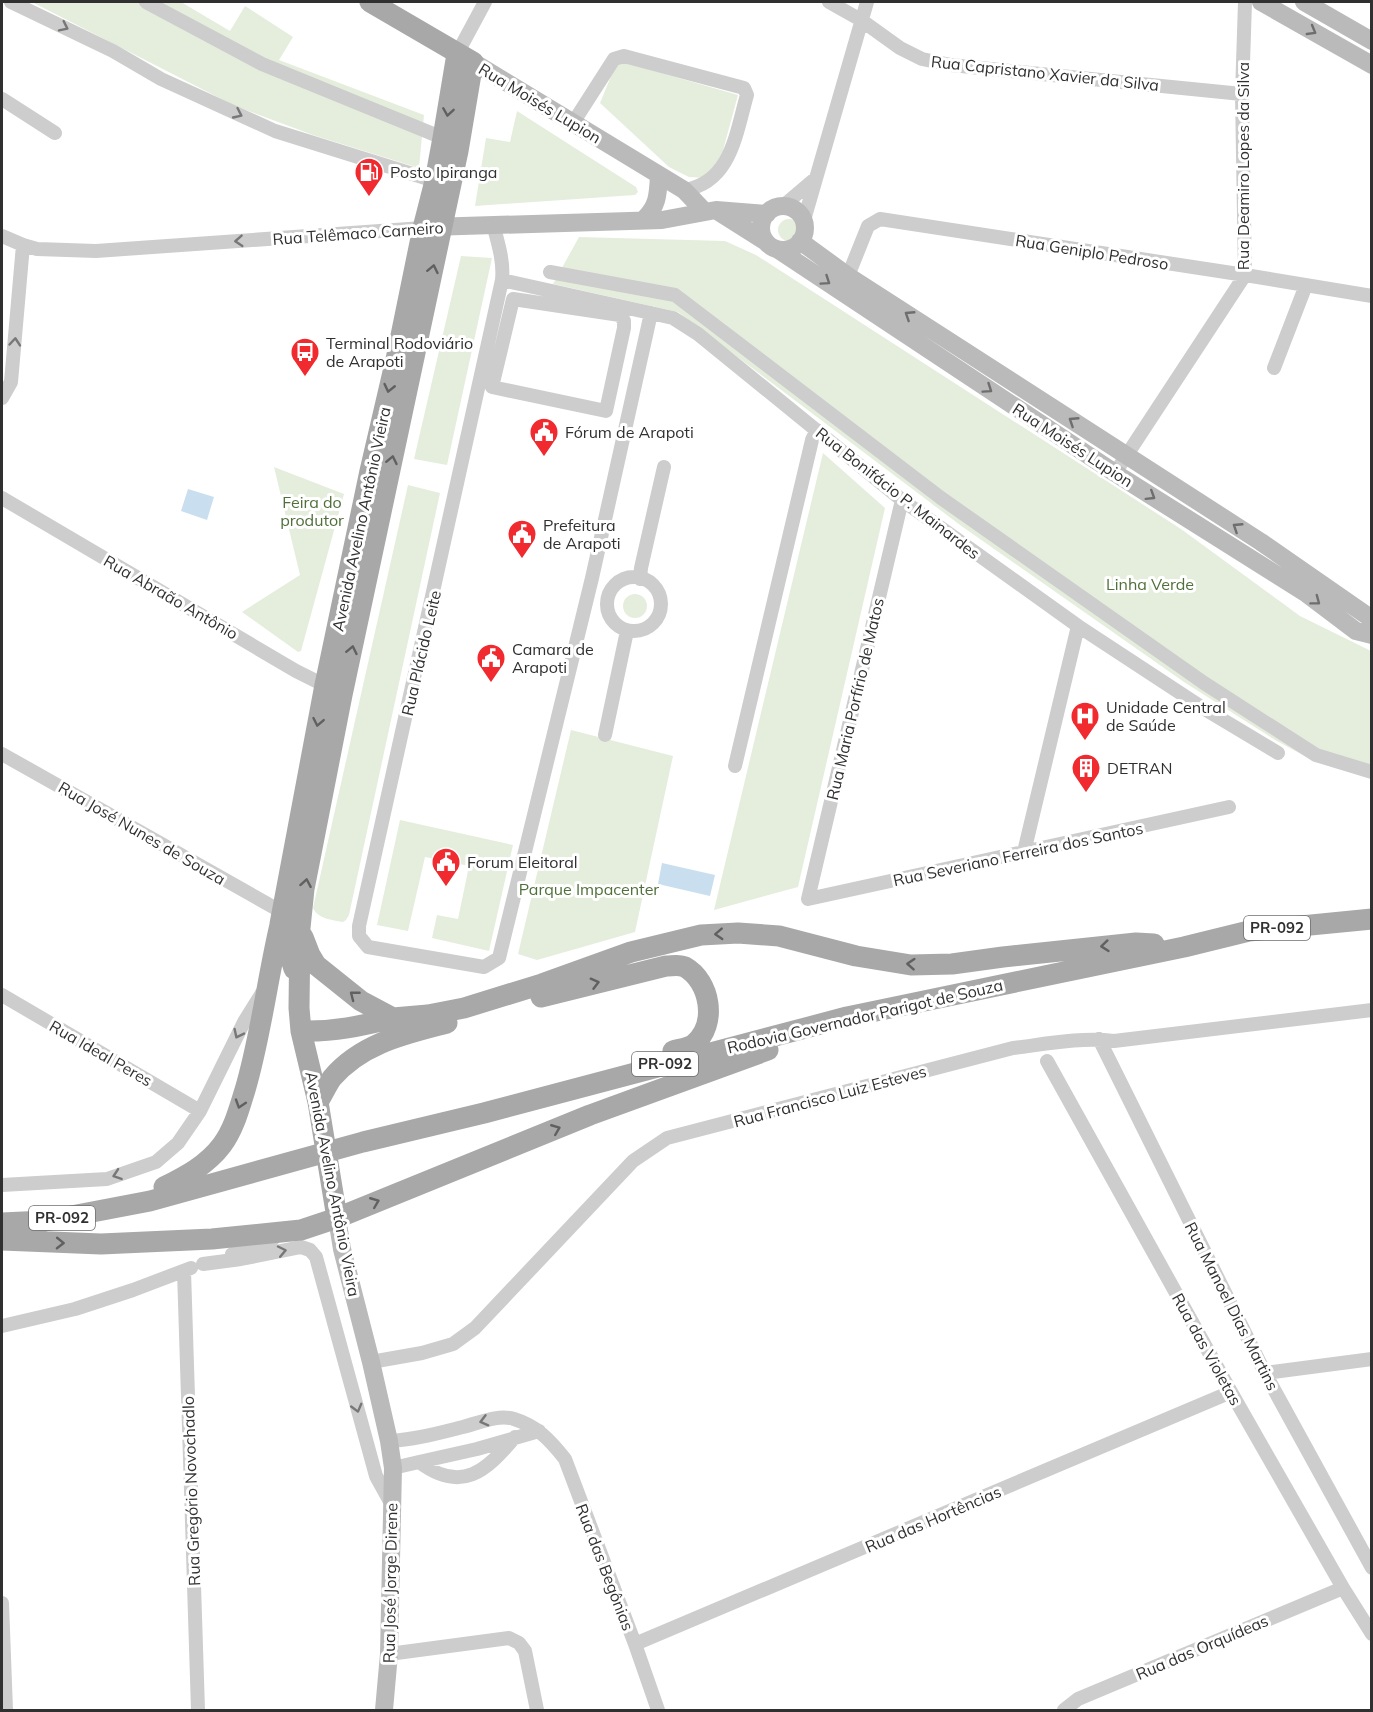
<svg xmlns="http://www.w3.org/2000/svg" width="1373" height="1712" font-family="Mulish,sans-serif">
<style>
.green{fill:#e5eedd}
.water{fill:#c9deee}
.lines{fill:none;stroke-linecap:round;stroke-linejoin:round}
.street{stroke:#cdcdcd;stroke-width:14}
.secondary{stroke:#bababa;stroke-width:18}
.primary{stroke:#a8a8a8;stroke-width:21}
.oneway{stroke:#777}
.oneway2{stroke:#6e6e6e}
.oneway3{stroke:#606060}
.labels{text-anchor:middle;stroke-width:6;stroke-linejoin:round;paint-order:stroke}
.shield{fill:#fff;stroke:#6e6e6e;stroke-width:1.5}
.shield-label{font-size:15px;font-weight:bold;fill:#303030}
.street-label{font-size:16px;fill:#303030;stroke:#fff}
.poi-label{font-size:16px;fill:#303030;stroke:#fff;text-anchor:start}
.park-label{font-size:16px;fill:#506f3a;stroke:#fff}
</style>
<rect width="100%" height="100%" fill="#fff"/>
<!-- green -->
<path class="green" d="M 32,2 L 181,2 L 230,31 L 245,6 L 293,37 L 279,60 L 424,115 L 419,168 L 313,135 L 235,106 Z
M 623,62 L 738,95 L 722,154 L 713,168 L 704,178 L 689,177 L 669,167 L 600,103 L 616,64 Z
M 517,111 L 636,187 L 638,192 L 635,195 L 475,206 L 486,138 L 510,142 Z
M778 230a11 11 0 1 1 22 0a11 11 0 1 1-22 0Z
M 579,237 L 725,241 L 756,255 L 1181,529 L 1300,616 L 1371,651 L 1371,778 L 1312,760 L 1275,740 L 1184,682 L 960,525 L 678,312 L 553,284 Z
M 461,256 L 492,258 L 447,465 L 414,459 Z
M 823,453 L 885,508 L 798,887 L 714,910 Z
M 274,467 L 344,494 L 301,651 L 298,652 L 242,612 L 300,575 Z
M 408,485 L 440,493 L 349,915 L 346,920 L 343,922 C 332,920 318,919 313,908 Z
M623 606a12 12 0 1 1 24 0a12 12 0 1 1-24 0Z
M 571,730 L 673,756 L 635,932 L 537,960 L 518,954 Z
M 400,820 L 513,845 L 489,951 L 432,938 L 437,915 L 458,919 L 469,866 L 425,857 L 408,931 L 377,925 Z"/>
<!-- water -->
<path class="water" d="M 188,489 L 214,497 L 207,520 L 181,511 Z
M 662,863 L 715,875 L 710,896 L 658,884 Z"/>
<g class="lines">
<!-- street -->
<path class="street" d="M 11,2 L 113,51 L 161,79 L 275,131 L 435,181
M 146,2 L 262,64 L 443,138
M 829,2 L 861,20 L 900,48 L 922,59 L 951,65 L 1242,94
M 457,54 L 485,2
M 2,99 L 55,133
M 573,123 L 614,59 L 624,56 L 744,88 L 747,95 C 736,133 731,183 684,190
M 783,206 L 816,178
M 804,220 L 867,2
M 493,224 C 498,243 504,261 502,280 L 359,926 L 359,936 L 368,947 L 484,967 L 499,958 L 592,578 L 651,313
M 2,236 L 23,245 L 37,249 L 96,251 L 423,228
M 550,272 L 675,295 L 941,498 L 1204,683 L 1316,755 L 1372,772
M 848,276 L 868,226 L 880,219 L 1245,275 L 1372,296
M 502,280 L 673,318 L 698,334 L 902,500 L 1078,626 L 1203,708 L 1278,753
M 513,299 L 620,315 L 624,321 L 624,328 L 606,411 L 492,387 Z
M 1274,368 L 1306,285
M 2,398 L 11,382 L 23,245
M 1115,473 L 1245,275 L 1242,94 L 1245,2
M 2,498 L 296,671 L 332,689
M 902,500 L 808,899 L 1229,807
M607 604a27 27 0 1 1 54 0a27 27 0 1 1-54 0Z
M 640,579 L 641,568 L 664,467
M 605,735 L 627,631
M 2,754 L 282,912
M 735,766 L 812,440 L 817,430
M 1024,852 L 1078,626
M 2,995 L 200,1111
M 1099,1039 L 1265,1373 L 1372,1568
M 1047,1061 L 1231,1392 L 1343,1588 L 1372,1634
M 2,1185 L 107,1179 L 156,1162 L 178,1143 L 200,1111 L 244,1022 L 262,993
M 232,1254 L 273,1239
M 203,1264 L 241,1259 L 301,1247 L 310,1250 L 316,1257 L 376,1476 L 392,1505
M 184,1271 L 198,1710
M 2,1326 L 75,1309 L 133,1290 L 191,1268
M 371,1362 L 422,1353 L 453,1344 L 475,1328 L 633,1161 L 667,1138 L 1013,1048 C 1046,1044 1081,1037 1114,1041 L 1372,1010
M 1265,1373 L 1372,1359
M 389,1441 C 414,1440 439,1433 463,1427 C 479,1423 498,1414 514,1419 C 537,1426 550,1440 565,1459 L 635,1644 L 658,1710
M 419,1462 L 477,1449 L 539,1431
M 393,1468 L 419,1462 C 462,1494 486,1471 515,1437
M 2,1603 L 6,1710
M 635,1644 L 1231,1392
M 389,1654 L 509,1638 L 519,1643 L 525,1651 L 537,1710
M 1064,1710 L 1078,1699 L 1343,1588"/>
<!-- secondary -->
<path class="secondary" d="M 1261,2 L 1372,65
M 1304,2 L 1372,41
M 473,62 L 684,190 L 705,212
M761 228a22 22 0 1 1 44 0a22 22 0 1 1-44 0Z
M 717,211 L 766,242
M 644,219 C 658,206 658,194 659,175
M 430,227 L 662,220 L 716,210 L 767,214
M 800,241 L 848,276 L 1261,542 L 1372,619
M 777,249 L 1115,473 L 1307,594 L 1356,631 L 1372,635
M 337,1218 L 342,1249 L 371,1362 L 389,1441 L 393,1468 L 389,1654 L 384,1710"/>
<!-- primary -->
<path class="primary" d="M 303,937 L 310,955 L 316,965 L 361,1001 L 393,1018 L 428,1015 L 464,1008 L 542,984 L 631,952 L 701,935 L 738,933 L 779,936 L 856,956 L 911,965 L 952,964 L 1003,957 L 1136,943 L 1154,944
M 294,969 L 280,924 L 325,685 L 370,471 L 397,355 L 423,228 L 435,181 L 443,138 L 457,54
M 541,997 L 666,966 C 672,966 679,964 685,967 C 710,981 718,1024 694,1044 C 689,1048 679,1049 673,1051
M 301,1031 C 334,1032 361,1026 393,1018
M 318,1102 C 323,1094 327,1085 332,1078 C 362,1043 405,1034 447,1023
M 164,1187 C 186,1176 207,1165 222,1145 C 234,1129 239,1109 245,1090 C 261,1036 267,980 280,925
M 337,1218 L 318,1102 L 301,1031 L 299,1008 L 300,928 L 304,889 L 342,695 L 458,151 L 473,62 L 370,2
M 2,1223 L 45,1221 L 150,1201 L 363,1142 L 484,1113 L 847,1017 L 1184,947 L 1249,931 L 1372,919
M 2,1240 L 101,1244 L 212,1239 L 301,1230 L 337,1218 L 590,1115 L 768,1050"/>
</g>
<!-- one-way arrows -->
<defs><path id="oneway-chevron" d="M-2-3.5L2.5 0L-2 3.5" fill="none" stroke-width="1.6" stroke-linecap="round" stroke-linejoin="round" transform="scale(1.5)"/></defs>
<g class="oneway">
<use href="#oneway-chevron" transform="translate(64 27) rotate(26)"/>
<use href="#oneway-chevron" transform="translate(238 114) rotate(25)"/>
<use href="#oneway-chevron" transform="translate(239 241) rotate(176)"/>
<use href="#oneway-chevron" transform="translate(15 342) rotate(-85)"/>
<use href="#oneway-chevron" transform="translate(238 1034) rotate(116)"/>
<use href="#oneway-chevron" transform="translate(117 1175) rotate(161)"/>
<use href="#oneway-chevron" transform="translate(282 1251) rotate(-12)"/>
<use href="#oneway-chevron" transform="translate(357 1408) rotate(75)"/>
<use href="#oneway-chevron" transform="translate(484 1421) rotate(165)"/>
</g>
<g class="oneway2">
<use href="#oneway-chevron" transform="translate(1312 31) rotate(30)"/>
<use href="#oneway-chevron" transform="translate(826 281) rotate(34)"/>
<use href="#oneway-chevron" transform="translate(909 315) rotate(-147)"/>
<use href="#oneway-chevron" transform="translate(988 389) rotate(34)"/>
<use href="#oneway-chevron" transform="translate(1073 421) rotate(-147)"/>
<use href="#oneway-chevron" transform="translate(1151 496) rotate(32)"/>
<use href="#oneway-chevron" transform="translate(1237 527) rotate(-147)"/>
<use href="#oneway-chevron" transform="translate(1316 601) rotate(37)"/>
</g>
<g class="oneway3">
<use href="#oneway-chevron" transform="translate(448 112) rotate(99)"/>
<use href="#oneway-chevron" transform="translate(433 269) rotate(-78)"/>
<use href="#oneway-chevron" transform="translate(389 388) rotate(103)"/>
<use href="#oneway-chevron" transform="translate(392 460) rotate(-78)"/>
<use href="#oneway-chevron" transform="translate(352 650) rotate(-78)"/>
<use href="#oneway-chevron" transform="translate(318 722) rotate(101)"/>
<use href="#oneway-chevron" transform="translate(306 883) rotate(-80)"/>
<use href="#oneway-chevron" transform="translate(719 934) rotate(177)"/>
<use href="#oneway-chevron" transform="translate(1105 946) rotate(174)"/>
<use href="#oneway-chevron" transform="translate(911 964) rotate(-176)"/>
<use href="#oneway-chevron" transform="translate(595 983) rotate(-15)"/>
<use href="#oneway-chevron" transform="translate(354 995) rotate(-142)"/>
<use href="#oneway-chevron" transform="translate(240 1104) rotate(108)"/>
<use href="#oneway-chevron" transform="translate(556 1129) rotate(-22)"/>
<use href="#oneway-chevron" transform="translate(375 1202) rotate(-22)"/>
<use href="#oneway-chevron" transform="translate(60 1243) rotate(1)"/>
</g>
<!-- icons -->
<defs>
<g id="fuel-pin" transform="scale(1.5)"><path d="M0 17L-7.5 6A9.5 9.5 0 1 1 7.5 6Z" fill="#f02a2e" stroke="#fff"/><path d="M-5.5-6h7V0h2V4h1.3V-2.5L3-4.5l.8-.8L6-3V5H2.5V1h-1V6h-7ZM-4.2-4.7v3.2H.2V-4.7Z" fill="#fff"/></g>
<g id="bus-pin" transform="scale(1.5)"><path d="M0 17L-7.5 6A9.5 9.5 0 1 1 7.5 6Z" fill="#f02a2e" stroke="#fff"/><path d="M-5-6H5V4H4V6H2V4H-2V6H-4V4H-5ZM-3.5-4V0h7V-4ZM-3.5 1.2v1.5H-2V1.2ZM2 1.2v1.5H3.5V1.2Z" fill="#fff"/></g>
<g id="civic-pin" transform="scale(1.5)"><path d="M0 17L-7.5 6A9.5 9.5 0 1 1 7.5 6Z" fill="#f02a2e" stroke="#fff"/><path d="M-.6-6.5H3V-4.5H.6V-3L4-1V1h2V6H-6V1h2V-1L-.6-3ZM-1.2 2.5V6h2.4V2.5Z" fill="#fff"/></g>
<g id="hospital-pin" transform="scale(1.5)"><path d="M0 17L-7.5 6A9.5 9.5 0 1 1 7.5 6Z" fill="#f02a2e" stroke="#fff"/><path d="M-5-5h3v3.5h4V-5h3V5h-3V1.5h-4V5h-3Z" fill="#fff"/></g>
<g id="building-pin" transform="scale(1.5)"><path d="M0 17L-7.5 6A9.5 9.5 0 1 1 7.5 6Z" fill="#f02a2e" stroke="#fff"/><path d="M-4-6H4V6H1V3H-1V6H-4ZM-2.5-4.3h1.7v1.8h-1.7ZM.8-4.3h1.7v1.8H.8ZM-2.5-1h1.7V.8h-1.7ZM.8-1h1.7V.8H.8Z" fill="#fff"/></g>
</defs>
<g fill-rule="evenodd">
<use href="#fuel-pin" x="369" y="172"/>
<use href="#bus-pin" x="305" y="352"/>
<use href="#civic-pin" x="544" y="432"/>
<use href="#civic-pin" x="522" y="534"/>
<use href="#civic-pin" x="491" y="658"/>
<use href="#hospital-pin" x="1085" y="716"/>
<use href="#building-pin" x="1086" y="768"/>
<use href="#civic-pin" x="446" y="862"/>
</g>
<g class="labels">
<!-- shield labels -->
<g class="shield">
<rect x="1244" y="916" width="66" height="24" rx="4.5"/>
<rect x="632" y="1052" width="66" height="24" rx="4.5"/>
<rect x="29" y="1206" width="66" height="24" rx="4.5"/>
</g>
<g class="shield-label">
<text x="1277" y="933">PR-092</text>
<text x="665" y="1069">PR-092</text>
<text x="62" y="1223">PR-092</text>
</g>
<!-- street labels -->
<g class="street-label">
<text transform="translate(1045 73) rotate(6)" y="6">Rua Capristano Xavier da Silva</text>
<text transform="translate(540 103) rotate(31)" y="6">Rua Moisés Lupion</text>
<text transform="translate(1243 166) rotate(-90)" y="6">Rua Deamiro Lopes da Silva</text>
<text transform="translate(358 233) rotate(-4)" y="6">Rua Telêmaco Carneiro</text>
<text transform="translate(1092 252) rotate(9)" y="6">Rua Geniplo Pedroso</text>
<text transform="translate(1073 445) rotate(33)" y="6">Rua Moisés Lupion</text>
<text transform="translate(898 493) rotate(38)" y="6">Rua Bonifácio P. Mainardes</text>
<text transform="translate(361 519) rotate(-78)" y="6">Avenida Avelino Antônio Vieira</text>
<text transform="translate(171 597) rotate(30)" y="6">Rua Abraão Antônio</text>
<text transform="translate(421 653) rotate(-77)" y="6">Rua Plácido Leite</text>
<text transform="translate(855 699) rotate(-77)" y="6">Rua Maria Porfírio de Matos</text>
<text transform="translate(142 833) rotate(30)" y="6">Rua José Nunes de Souza</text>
<text transform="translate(1018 854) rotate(-12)" y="6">Rua Severiano Ferreira dos Santos</text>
<text transform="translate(865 1016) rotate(-13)" y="6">Rodovia Governador Parigot de Souza</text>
<text transform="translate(101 1053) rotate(30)" y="6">Rua Ideal Peres</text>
<text transform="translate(830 1096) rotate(-15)" y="6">Rua Francisco Luiz Esteves</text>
<text transform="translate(333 1184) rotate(79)" y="6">Avenida Avelino Antônio Vieira</text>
<text transform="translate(1232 1306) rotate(63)" y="6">Rua Manoel Dias Martins</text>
<text transform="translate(1207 1349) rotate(61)" y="6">Rua das Violetas</text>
<text transform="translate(191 1491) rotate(-92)" y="6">Rua Gregório Novochadlo</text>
<text transform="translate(933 1519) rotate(-23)" y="6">Rua das Hortências</text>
<text transform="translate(605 1567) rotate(69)" y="6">Rua das Begônias</text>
<text transform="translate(390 1583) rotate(-89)" y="6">Rua José Jorge Direne</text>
<text transform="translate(1202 1647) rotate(-23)" y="6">Rua das Orquídeas</text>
</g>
<!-- poi labels -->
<g class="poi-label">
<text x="390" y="178">Posto Ipiranga</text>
<text x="326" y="349">Terminal Rodoviário<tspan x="326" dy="18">de Arapoti</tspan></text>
<text x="565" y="438">Fórum de Arapoti</text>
<text x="543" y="531">Prefeitura<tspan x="543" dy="18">de Arapoti</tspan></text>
<text x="512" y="655">Camara de<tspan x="512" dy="18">Arapoti</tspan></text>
<text x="1106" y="713">Unidade Central<tspan x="1106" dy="18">de Saúde</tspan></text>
<text x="1107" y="774">DETRAN</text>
<text x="467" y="868">Forum Eleitoral</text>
</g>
<!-- park labels -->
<g class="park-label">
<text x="312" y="508">Feira do<tspan x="312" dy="18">produtor</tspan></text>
<text x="1150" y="590">Linha Verde</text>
<text x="589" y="895">Parque Impacenter</text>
</g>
</g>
<!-- border -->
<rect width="1373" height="1712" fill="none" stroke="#303030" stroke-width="6"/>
</svg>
